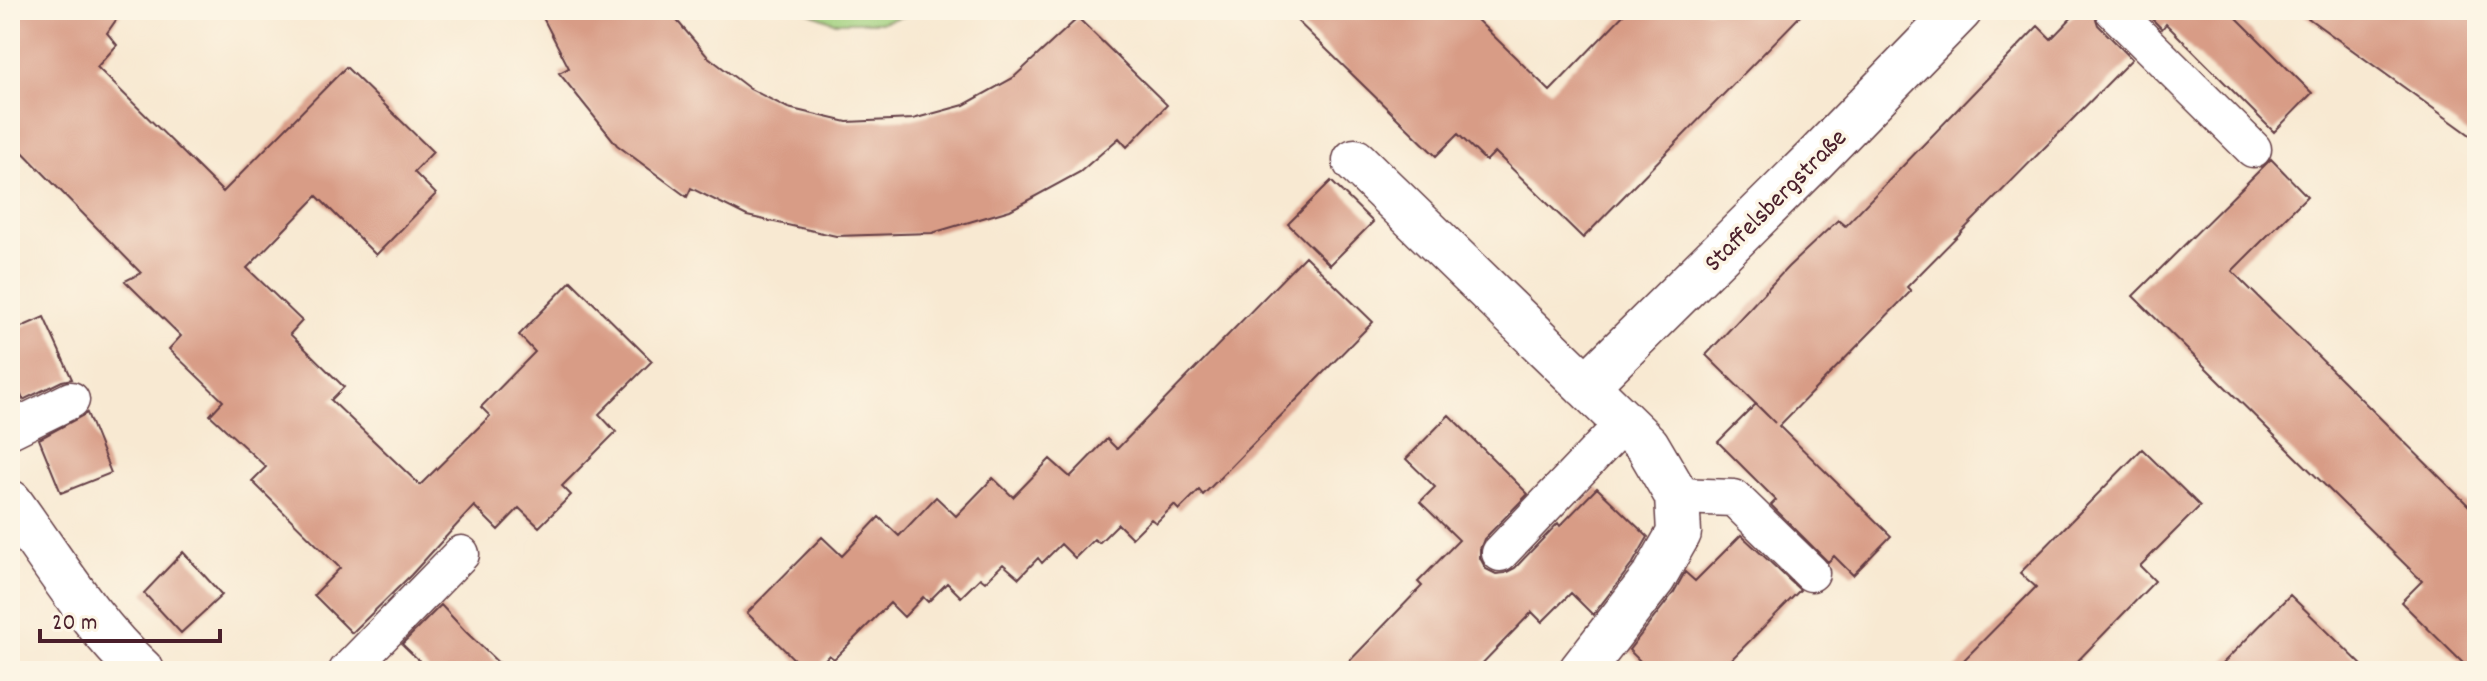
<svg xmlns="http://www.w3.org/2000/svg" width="2487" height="681" font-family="Dekko,sans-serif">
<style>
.green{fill:#a0d07e;stroke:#757854;stroke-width:2}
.building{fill:#d89c86}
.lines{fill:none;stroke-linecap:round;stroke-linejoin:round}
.service-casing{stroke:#643d44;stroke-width:39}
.minor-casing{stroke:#643d44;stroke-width:47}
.service{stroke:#fff;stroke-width:36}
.minor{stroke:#fff;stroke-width:44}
.labels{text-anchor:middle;stroke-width:7;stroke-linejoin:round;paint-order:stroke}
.street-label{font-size:26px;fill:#4a1f2b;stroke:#fcf5e5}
</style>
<rect width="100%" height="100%" fill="#fcf5e5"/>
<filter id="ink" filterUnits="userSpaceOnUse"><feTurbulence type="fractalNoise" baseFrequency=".0125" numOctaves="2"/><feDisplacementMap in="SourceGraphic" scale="16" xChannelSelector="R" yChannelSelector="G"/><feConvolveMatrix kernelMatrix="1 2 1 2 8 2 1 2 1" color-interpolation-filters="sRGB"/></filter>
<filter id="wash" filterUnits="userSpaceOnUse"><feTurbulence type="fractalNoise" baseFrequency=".006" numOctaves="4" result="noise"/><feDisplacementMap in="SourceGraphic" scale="32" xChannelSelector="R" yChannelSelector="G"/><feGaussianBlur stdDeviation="1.8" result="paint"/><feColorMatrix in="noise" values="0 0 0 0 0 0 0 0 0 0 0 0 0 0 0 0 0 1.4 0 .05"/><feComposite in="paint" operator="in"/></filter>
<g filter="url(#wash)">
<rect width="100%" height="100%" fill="#f8e9d2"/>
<!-- green -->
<path class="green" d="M 804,10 L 927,10 L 882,22 L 833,22 Z"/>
<g id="blocks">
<!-- building -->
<path class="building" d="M 10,10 L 123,10 L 107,33 L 117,45 L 97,67 L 223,192 L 346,67 L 433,152 L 414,172 L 436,194 L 376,255 L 317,196 L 247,268 L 302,321 L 290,334 L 344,387 L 331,400 L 420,485 L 490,416 L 481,407 L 535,352 L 519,335 L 571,281 L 652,361 L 599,414 L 616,432 L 562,486 L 571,495 L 539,527 L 519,508 L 498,530 L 474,506 L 411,575 L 352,633 L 314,595 L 340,568 L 252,481 L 266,467 L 210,415 L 223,401 L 169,349 L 181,336 L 125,281 L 141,273 L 10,139 Z
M 539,10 L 668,10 L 707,56 L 750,89 L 788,108 L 847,122 L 913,119 L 964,105 L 1013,78 L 1078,18 L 1167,105 L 1127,147 L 1119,138 L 1080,172 L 1010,210 L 932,233 L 836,236 L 747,216 L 691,188 L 687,197 L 617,145 L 559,73 L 569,68 Z
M 1286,10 L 1467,10 L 1550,91 L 1628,10 L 1806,10 L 1583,238 L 1495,152 L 1486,161 L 1458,134 L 1436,156 Z
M 2079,10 L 2093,10 L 2098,25 L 2132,59 L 1907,287 L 1911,291 L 1779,426 L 1891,536 L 1853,575 L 1834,556 L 1828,562 L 1771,505 L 1776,500 L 1718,442 L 1756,404 L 1775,423 L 1706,355 L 1788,267 L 1838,220 L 1845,226 L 2038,26 L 2051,39 Z
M 2143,10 L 2229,10 L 2312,93 L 2274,132 L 2166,24 L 2162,29 Z
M 2297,10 L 2477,10 L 2477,140 Z
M 2271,159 L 2307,196 L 2232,271 L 2477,514 L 2477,671 L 2471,671 L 2401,602 L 2422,581 L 2133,296 Z
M 1331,181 L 1373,222 L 1330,265 L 1288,224 Z
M 1305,256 L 1373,322 L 1203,495 L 1199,490 L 1179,510 L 1174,505 L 1156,523 L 1151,519 L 1132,538 L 1118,524 L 1099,543 L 1094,539 L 1075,558 L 1061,544 L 1042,563 L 1038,558 L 1019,578 L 1003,564 L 985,582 L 980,578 L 961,597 L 947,583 L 928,602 L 923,597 L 904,617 L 890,603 L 834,659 L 829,655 L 814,671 L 806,671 L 747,613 L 822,537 L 842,556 L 879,517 L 899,536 L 936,497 L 956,516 L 993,478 L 1013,497 L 1050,459 L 1070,477 L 1107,439 L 1117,449 Z
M 44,317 L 72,379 L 62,381 L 23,400 L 10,368 L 10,332 Z
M 87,413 L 111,473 L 61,493 L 39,439 Z
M 1449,415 L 1528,494 L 1484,539 L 1480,549 L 1480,558 L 1486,569 L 1496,574 L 1505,573 L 1515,568 L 1558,523 L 1560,526 L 1597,488 L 1648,537 L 1633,563 L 1593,615 L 1571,593 L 1542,622 L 1532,612 L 1475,671 L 1340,671 L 1422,586 L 1418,582 L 1459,540 L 1420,502 L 1435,487 L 1406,459 Z
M 2142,449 L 2200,506 L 2140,566 L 2155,581 L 2068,671 L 1953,671 L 2036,587 L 2020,573 Z
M 1741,535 L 1800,590 L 1720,671 L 1650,671 L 1629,650 L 1674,592 L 1685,572 L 1695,581 Z
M 183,552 L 222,595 L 181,633 L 144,593 Z
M 2290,595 L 2368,671 L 2215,671 Z
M 441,605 L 466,632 L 507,671 L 430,671 L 402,644 Z"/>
</g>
</g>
<g filter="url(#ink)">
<use href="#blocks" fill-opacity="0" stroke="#643d44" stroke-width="2"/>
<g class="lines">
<!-- service casing -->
<g class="service-casing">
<path id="service" d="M 2113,10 L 2253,149
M 10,430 L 71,400
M 1677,496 L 1734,498 L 1811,573
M 1500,553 L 1624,423
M 347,671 L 461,554"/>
</g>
<!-- minor casing -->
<g class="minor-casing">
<path id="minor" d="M 1355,161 L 1647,445 L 1677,496 L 1679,533 L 1654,577 L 1581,671
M 1586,386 L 1814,160 L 1960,10
M 10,502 C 51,558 91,625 142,671"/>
</g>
<!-- service -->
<use href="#service" class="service"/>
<!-- minor -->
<use href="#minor" class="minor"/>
</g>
</g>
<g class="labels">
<!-- street labels -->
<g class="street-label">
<text transform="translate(1774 199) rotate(-45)" y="9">Staffelsbergstraße</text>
</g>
</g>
<!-- margin -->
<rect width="2487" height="681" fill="none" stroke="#fcf5e5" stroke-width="40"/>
<!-- scale -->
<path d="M40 629v12h180v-12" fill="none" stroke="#4a1f2b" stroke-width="4"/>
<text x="52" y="629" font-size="24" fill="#4a1f2b" stroke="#fcf5e5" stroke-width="6" paint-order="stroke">20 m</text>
</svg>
